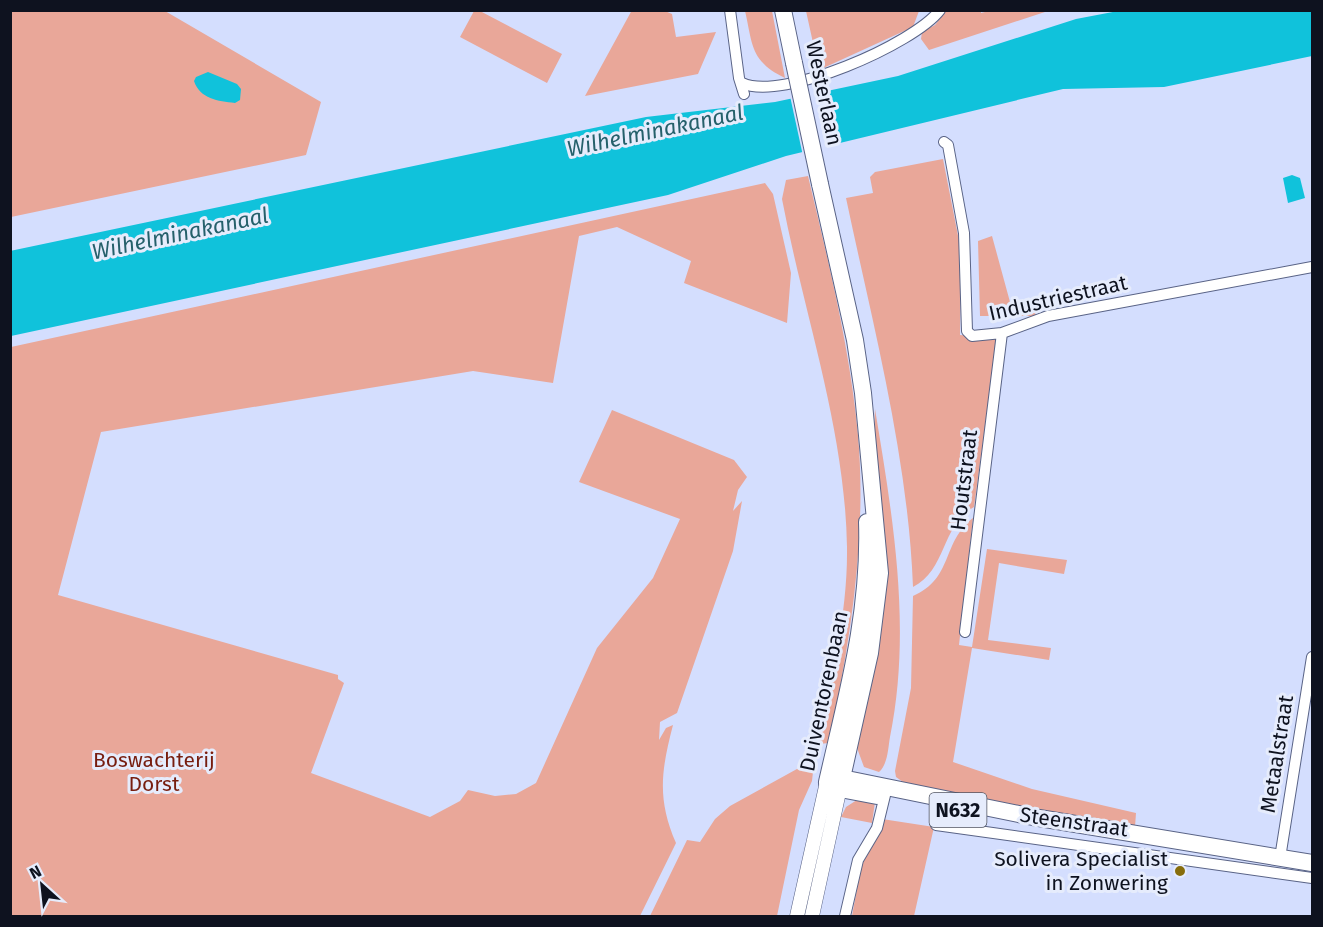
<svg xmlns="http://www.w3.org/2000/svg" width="1323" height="927" font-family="'Fira Sans',sans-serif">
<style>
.green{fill:#e9a799}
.water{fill:#10c2db}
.pier{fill:#d4defe}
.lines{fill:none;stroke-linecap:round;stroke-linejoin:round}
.minor-casing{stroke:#596386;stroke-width:12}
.secondary-casing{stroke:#596386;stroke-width:15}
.primary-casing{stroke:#596386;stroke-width:18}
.minor{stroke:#fff;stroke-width:10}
.secondary{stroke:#fff;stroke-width:14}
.primary{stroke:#fff;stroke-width:16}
.primary-bridge-casing{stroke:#596386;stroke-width:18;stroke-linecap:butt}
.primary-bridge{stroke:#fff;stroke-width:16}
.poi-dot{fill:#876d0c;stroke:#e6ecfc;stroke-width:2}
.labels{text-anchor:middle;stroke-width:6;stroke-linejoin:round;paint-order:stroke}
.shield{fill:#e6ecfc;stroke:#4f5361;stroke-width:1.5}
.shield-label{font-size:20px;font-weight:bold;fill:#0e121f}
.street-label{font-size:21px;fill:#0e121f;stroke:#e6ecfc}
.park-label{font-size:21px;fill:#771d0f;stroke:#e6ecfc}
.poi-label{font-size:21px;fill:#0e121f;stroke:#e6ecfc;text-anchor:end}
.water-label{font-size:22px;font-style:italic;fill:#25606b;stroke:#e6ecfc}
</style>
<rect width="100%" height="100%" fill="#d4defe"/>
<!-- green -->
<path class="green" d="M 632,10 L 665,11 L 672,14 L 676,37 L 716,32 L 698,74 L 585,96 Z
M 993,10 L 1048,11 L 929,50 L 921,39 L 922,32 L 935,25 L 946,11 L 981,11 L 981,13 Z
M 10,11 L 165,11 L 321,102 L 306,155 L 11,217 Z
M 474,11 L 480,11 L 562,54 L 547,83 L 460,37 Z
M 745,11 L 772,11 L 785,78 C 750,61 753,45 745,11 Z
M 806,11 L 919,11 L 913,27 L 819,70 Z
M 943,159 L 961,251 L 960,335 L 997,338 L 974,507 C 941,525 947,570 913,587 C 908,456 873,326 846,198 L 873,193 L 870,177 L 875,172 Z
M 808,176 C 828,260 850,348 858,435 C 867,539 850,642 829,743 L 819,744 C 831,679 848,613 847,547 C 845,428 804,315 782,199 L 786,180 Z
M 765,183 L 773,194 L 791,273 L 787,323 L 684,283 L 691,261 L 617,227 L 579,236 L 553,383 L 473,371 L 101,432 L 58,595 L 338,675 L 338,679 L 344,683 L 311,773 L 430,817 L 460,801 L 468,790 L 495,796 L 516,794 L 536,783 L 597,648 L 653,578 L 680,519 L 579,482 L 612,410 L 734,460 L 747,477 L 738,490 L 733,511 L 742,501 L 733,551 L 677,713 L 660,722 L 659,740 L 666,728 L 673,725 C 661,771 657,799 676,843 L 640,916 L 11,916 L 11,347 Z
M 992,236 L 1010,302 L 1032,299 L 1036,316 L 980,316 L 978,241 Z
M 875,409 C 893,518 912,628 890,737 C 888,748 888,764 879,772 L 864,767 L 857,748 L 863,719 Z
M 973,518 L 959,645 L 972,647 L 987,549 L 1067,560 L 1064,574 L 999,563 L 988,640 L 1051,648 L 1049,660 L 972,648 L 953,762 L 1032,789 L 1136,813 L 1135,827 L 1033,813 L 903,782 L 896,777 L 895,771 L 911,688 L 913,596 C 954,578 941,543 973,518 Z
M 814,763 L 812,781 L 799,810 L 777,916 L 650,916 L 687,840 L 700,842 L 715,819 L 730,806 L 806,764 Z
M 860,798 L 875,802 L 872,823 L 841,817 L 846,807 Z
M 882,819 L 934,827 L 914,916 L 852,916 L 863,855 Z"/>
<!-- water -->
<path class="water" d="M 1118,11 L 1312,11 L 1312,56 L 1164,87 L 1063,89 L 786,156 L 668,195 L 11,336 L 10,251 L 646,117 L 775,102 L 898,76 L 1076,19 Z
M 208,72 L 237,84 L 241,89 L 240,100 L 235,103 C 218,101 200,99 194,81 L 196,77 Z
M 1292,175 L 1300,178 L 1305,198 L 1288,203 L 1283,178 Z"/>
<!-- pier -->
<path class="pier" d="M 824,89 L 837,148 L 803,156 L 790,96 Z"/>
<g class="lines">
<!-- minor casing -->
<g class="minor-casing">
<path id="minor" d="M 730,10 L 739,78 L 744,94
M 742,83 C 782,102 914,44 940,10
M 944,142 L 948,145 L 964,233 L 967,331 L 972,336 L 1002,333 L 1048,316 L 1312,267
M 965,632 L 1002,333
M 936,825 L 1312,878
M 1280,858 L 1312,657
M 845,916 L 858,860 L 877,828 L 887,787"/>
</g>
<!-- secondary casing -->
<g class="secondary-casing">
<path id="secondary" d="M 797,916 L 827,782 L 842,778 L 812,916"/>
</g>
<!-- primary casing -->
<g class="primary-casing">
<path id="primary" d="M 783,10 L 794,63
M 820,184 L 855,340 L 863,393 L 880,573 L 870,653 L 842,778 L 1033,817 L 1312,863
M 867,522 C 870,614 847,694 827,782 L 840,789 L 877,796"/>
</g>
<!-- minor -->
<use href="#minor" class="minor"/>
<!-- secondary -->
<use href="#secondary" class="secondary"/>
<!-- primary -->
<use href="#primary" class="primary"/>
<!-- primary-bridge casing -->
<g class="primary-bridge-casing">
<path id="primary-bridge" d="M 794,63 L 820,184"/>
</g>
<!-- primary-bridge -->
<use href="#primary-bridge" class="primary-bridge"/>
</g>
<!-- markers -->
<circle class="poi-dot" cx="1180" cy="871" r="6"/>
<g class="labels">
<!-- shield labels -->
<rect class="shield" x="929.5" y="793" width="57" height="34" rx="4.5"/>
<g class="shield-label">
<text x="958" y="817">N632</text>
</g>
<!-- street labels -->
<g class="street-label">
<text transform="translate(824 93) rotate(78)" y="7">Westerlaan</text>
<text transform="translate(1058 298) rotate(-13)" y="7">Industriestraat</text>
<text transform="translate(964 480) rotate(-83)" y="7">Houtstraat</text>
<text transform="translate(824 691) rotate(-78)" y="7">Duiventorenbaan</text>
<text transform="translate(1277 754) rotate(-81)" y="7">Metaalstraat</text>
<text transform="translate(1074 822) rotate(8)" y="7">Steenstraat</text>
</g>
<!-- park labels -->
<g class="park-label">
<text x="154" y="767">Boswachterij<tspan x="154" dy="24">Dorst</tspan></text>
</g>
<!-- poi labels -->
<g class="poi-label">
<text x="1168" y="866">Solivera Specialist<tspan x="1168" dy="24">in Zonwering</tspan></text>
</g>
<!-- water labels -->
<g class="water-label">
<text transform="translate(655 130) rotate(-12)" y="8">Wilhelminakanaal</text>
<text transform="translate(180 233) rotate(-12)" y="8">Wilhelminakanaal</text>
</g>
</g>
<!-- border -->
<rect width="1323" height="927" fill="none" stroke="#0e121f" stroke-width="24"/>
<!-- north arrow -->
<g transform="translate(42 885) rotate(333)" stroke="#e6ecfc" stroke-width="4.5" paint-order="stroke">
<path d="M0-4.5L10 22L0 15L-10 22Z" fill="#0e121f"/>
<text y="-9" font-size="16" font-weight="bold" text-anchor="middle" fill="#0e121f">N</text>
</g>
</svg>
